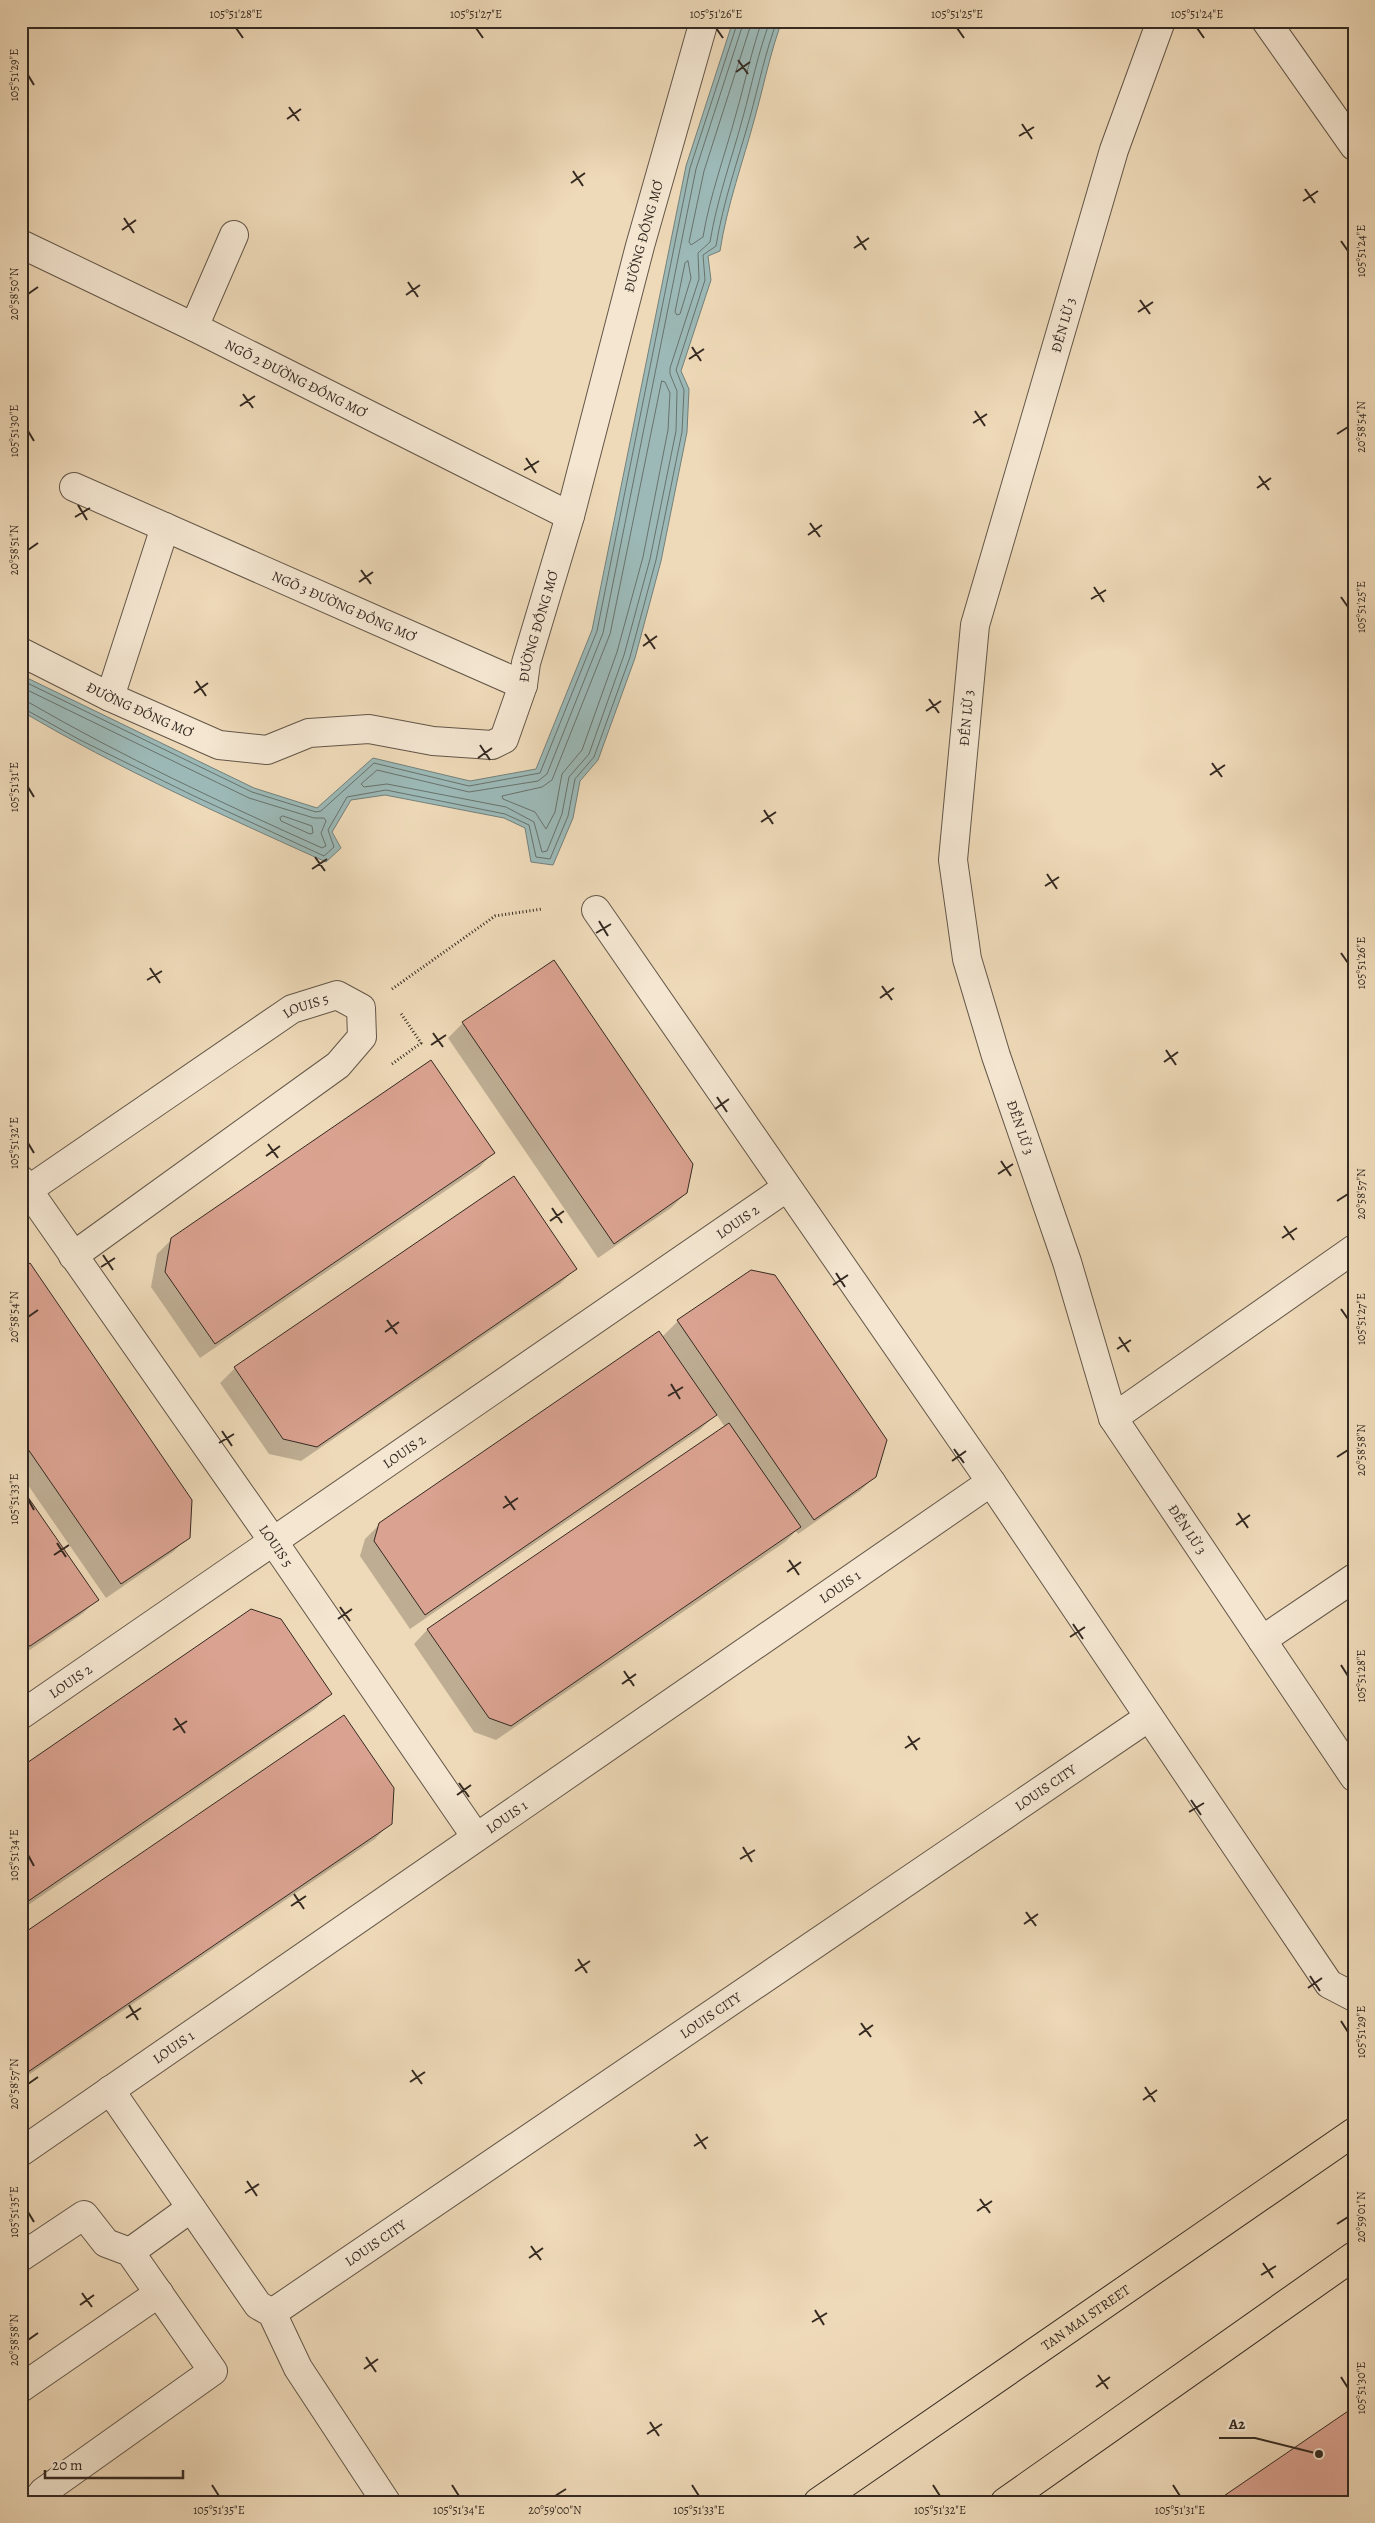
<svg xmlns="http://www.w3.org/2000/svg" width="1375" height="2523" font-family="Alegreya,serif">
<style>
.water{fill:#9cb9b7;stroke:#73807b}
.shadow{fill:#0003}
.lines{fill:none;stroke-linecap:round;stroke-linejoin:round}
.shore{stroke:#68726c;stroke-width:1}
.building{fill:#daa290;stroke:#352a22}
.minor-casing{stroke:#635648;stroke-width:30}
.major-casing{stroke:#352a22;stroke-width:30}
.path{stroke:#352a22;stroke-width:3;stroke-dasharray:1 2.5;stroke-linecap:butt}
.minor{stroke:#f4e6d1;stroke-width:28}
.major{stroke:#eed9b8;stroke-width:28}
.ticks{fill:none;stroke:#352a22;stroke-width:2}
.labels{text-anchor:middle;stroke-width:5;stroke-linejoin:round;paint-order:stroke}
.street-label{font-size:14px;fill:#352a22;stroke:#f4e6d1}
.leader{fill:none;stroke:#352a22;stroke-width:2}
.callout-dot{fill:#352a22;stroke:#f4e6d1;stroke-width:2}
.callout-label{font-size:15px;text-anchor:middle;font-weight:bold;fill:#352a22;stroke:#f4e6d1;stroke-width:5;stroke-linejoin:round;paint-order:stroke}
.neatline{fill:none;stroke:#352a22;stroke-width:2}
.ticks-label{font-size:12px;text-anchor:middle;fill:#352a22}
</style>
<rect width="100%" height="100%" fill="#eed9b8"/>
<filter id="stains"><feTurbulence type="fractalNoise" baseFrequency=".004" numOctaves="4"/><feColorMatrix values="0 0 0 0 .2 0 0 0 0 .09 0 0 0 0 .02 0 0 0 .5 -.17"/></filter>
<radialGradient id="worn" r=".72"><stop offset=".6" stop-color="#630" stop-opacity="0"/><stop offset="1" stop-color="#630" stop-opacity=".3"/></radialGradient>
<!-- water -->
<path class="water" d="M 733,21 L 782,21 C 770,53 764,85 755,117 C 743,162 727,205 720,251 L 708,256 L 711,280 L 681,371 L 689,389 L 687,432 L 661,561 L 635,658 L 598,760 L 580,781 L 573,818 L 553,865 L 531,862 L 525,828 L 504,818 L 385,795 L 351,800 L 332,832 L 341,848 L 326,862 C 222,815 119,769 21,711 L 21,675 L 254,788 L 317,808 L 373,758 L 470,781 L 536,769 L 592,630 L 686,166 Z"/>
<!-- shadow -->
<path class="shadow" d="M 463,1023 L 686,1193 L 671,1208 L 598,1258 L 448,1038 Z
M 493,1153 L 479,1168 L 200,1358 L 151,1287 L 157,1254 L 172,1239 Z
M 514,1178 L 575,1269 L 560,1284 L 301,1461 L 269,1454 L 220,1383 L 235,1368 Z
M 21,1270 L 188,1537 L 173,1552 L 106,1598 L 21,1475 Z
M 752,1271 L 875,1476 L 860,1491 L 798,1534 L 796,1531 L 785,1542 L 496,1740 L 474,1732 L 414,1644 L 428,1629 L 725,1427 L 716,1414 L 700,1430 L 410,1629 L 360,1556 L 365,1539 L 380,1524 L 662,1337 L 678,1321 Z
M 21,1489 L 97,1600 L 82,1614 L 21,1656 Z
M 331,1694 L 316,1708 L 21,1910 L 21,1768 Z
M 390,1823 L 375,1839 L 21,2080 L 21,1937 Z"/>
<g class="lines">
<!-- shore -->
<path class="shore" d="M 744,21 L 696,169 L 603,633 L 547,774 L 538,781 L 469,792 L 377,770 L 361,784 L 364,787 L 387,784 L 506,807 L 534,822 L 542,852 L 547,851 L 562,814 L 569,777 L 589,754 L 624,655 L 650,559 L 676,431 L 677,391 L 670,374 L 670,368 L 699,279 L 698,253 L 710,242 C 717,199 732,158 743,117 C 752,84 758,53 770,21
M 752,21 L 704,171 L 689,242 L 691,245 L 703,237 C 710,195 725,155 736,114 C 745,83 751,52 762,21
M 688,261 L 691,278 L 680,314 L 677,315 L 675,312 L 685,263 Z
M 662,381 L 665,382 L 670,393 L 668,430 L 643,557 L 617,652 L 582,750 L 562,774 L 555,812 L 546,829 L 535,812 L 503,799 L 502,796 L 542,787 L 552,780 L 610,634 Z
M 21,680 L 252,792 L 316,812 L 321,811 L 374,763 L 469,786 L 540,773 L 597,631 L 690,168 L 738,21
M 21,687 L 249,798 L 314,818 L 324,818 L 326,821 L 321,833 L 326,846 L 322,848 C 222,803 123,757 28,702 L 21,701
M 21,707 L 80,740 L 194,796 L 324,856 L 334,847 L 328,830 L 347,797 L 386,790 L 505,814 L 529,825 L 536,857 L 550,859 L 568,816 L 575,779 L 594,757 L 630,657 L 656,560 L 682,432 L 684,390 L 676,370 L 705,280 L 703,255 L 716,246 C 723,202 738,160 750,117 C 759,84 765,53 777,21
M 283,816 L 312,826 L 313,833 L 310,834 L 281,821 L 280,818 Z"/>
</g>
<!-- building -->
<path class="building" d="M 554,960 L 693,1164 L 687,1193 L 614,1244 L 462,1022 Z
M 431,1060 L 495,1153 L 215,1344 L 165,1272 L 171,1238 Z
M 514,1176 L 577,1269 L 317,1447 L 283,1439 L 234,1367 Z
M 30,1263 L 192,1500 L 190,1538 L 121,1584 L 21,1439 L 21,1269 Z
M 751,1270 L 775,1275 L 887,1440 L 876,1477 L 814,1520 L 677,1320 Z
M 659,1331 L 717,1415 L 425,1615 L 374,1541 L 379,1523 Z
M 729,1423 L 801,1527 L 511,1726 L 489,1718 L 427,1629 Z
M 21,1487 L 99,1600 L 30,1646 L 21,1644 Z
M 251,1609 L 281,1619 L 332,1694 L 21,1906 L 21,1767 Z
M 344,1715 L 394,1788 L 392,1824 L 28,2072 L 21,2061 L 21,1935 Z
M 1354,2407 L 1354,2502 L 1215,2502 Z"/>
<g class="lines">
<!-- minor casing -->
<g class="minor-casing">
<g id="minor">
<path id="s1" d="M 1161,21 L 1114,150 L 975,625 L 953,860 L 967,959 L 996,1056 L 1067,1262 L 1113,1418 L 1354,1777"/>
<path d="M 1266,21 L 1354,146"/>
<path id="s2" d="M 21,244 L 194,327 L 570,516"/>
<path d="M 194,327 L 234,235"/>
<path id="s3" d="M 74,487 L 523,685"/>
<path id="s4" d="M 21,652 L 110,697 L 219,745 L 267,750 L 309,733 L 369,729 L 433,741 L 492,745 L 504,739 L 523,685 L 526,663 L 570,516 L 640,246 L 704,21"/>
<path d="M 110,697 L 165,527"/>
<path d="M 596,910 L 991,1482 L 1329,1984 L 1354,1997"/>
<path id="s5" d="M 21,1180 L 273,1541 L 476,1837"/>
<path id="s6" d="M 28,1190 L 292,1009 L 337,995 L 361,1008 L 362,1037 L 338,1065 L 73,1256"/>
<path d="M 1113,1418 L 1354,1249"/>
<path d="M 1262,1640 L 1354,1578"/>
<path id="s7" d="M 21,1715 L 786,1188"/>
<path d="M 110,2090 L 258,2305 L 272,2313 L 298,2368 L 386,2502"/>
<path id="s8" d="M 21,2152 L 991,1482"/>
<path d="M 130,2252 L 191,2208"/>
<path d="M 21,2257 L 84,2215 L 106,2243 L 130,2252 L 213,2371 L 43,2492 L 35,2502"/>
<path id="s9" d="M 272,2313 L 1149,1717"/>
<path d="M 21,2388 L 159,2293"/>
</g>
</g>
<!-- major casing -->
<g class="major-casing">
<g id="major">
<path id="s10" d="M 818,2502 L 1354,2132"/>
<path d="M 1005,2502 L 1354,2256"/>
</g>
</g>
<!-- path -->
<path class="path" d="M 392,989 L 495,916 L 542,909
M 392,1064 L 421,1043 L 400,1012"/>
<!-- minor -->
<use href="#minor" class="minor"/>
<!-- major -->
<use href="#major" class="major"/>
</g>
<!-- ticks -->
<path class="ticks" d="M 236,28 L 243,38M 476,28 L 483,38M 716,28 L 723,38M 957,28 L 964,38M 1197,28 L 1204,38M 738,60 L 748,74M 736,72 L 750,62M 28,75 L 34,85M 289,107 L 299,121M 287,119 L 301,109M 1022,124 L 1032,139M 1019,136 L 1034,127M 573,171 L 583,186M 571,183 L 585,173M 1305,189 L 1315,203M 1303,201 L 1318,191M 124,218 L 134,233M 122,230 L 136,220M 857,236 L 866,250M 1341,241 L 1348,251M 854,248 L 869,238M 408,282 L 418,297M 28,294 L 38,287M 406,295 L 420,285M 1140,300 L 1150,314M 1138,312 L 1153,302M 692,347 L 701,361M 689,359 L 704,349M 243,394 L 253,408M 240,406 L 255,396M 975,411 L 985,426M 973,423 L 987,414M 28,431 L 34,441M 1337,434 L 1348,427M 526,458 L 536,473M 524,470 L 539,461M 1259,476 L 1269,490M 1257,488 L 1271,478M 78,505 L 87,520M 75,517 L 90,508M 810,523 L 820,537M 808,535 L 822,525M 28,550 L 38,543M 361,570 L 371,584M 359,582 L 373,572M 1094,587 L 1104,602M 1341,597 L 1348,607M 1091,599 L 1106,590M 645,634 L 655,649M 643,646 L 657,636M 196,681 L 206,696M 194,693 L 208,683M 929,699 L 939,713M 926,711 L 941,701M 480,745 L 490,760M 478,758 L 492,748M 1212,763 L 1222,777M 1210,775 L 1225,765M 28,787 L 34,797M 764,810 L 773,824M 761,822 L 776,812M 315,857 L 325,871M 312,869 L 327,859M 1047,874 L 1057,889M 1045,886 L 1059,877M 599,921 L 608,936M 596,933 L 611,924M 1341,953 L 1348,963M 150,968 L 160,983M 147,980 L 162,971M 882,986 L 892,1000M 880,998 L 894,988M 433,1033 L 443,1047M 431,1045 L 446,1035M 1166,1050 L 1176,1065M 1164,1062 L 1178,1052M 717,1097 L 727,1112M 715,1109 L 729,1099M 28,1143 L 34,1153M 268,1144 L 278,1158M 266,1156 L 280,1146M 1001,1161 L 1011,1176M 998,1174 L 1013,1164M 1337,1201 L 1348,1194M 552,1208 L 562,1223M 550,1221 L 564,1211M 1284,1226 L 1294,1240M 1282,1238 L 1297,1228M 103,1255 L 113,1270M 101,1267 L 115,1258M 836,1273 L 845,1287M 833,1285 L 848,1275M 1341,1309 L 1348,1319M 28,1317 L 38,1310M 387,1320 L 397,1334M 385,1332 L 399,1322M 1119,1337 L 1129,1352M 1117,1349 L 1131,1340M 671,1384 L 680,1399M 668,1396 L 683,1387M 222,1431 L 232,1446M 219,1443 L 234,1434M 954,1449 L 964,1463M 1337,1457 L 1348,1450M 952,1461 L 966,1451M 505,1496 L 515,1510M 28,1499 L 34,1510M 503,1508 L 518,1498M 1238,1513 L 1248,1528M 1236,1525 L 1250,1515M 57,1543 L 66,1557M 54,1555 L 69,1545M 789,1560 L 799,1575M 787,1572 L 801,1562M 340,1607 L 350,1621M 338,1619 L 352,1609M 1073,1624 L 1083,1639M 1070,1637 L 1085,1627M 1341,1665 L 1348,1676M 624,1671 L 634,1686M 622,1684 L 636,1674M 175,1718 L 185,1733M 173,1730 L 187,1721M 908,1736 L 917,1750M 905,1748 L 920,1738M 459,1783 L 469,1797M 457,1795 L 471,1785M 1191,1800 L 1201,1815M 1189,1812 L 1204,1803M 743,1847 L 752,1862M 28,1855 L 34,1866M 740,1859 L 755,1850M 294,1894 L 304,1909M 291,1906 L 306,1896M 1026,1912 L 1036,1926M 1024,1924 L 1038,1914M 578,1959 L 587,1973M 575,1971 L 590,1961M 1310,1976 L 1320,1991M 1308,1988 L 1322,1978M 129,2005 L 138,2020M 126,2018 L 141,2008M 1341,2021 L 1348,2032M 861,2023 L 871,2037M 859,2035 L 873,2025M 412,2070 L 422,2084M 410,2082 L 425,2072M 28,2084 L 38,2077M 1145,2087 L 1155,2102M 1143,2100 L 1157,2090M 696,2134 L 706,2149M 694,2146 L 708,2137M 247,2181 L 257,2196M 245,2193 L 259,2184M 980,2199 L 990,2213M 977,2211 L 992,2201M 28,2212 L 34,2222M 1337,2224 L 1348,2217M 531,2246 L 541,2260M 529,2258 L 543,2248M 1263,2263 L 1273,2278M 1261,2275 L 1276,2266M 82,2293 L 92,2307M 80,2305 L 94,2295M 815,2310 L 824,2325M 812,2322 L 827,2313M 28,2340 L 38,2333M 366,2357 L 376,2372M 364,2369 L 378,2359M 1098,2375 L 1108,2389M 1341,2377 L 1348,2388M 1096,2387 L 1110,2377M 650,2422 L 659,2436M 647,2434 L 662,2424M 212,2485 L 219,2496M 452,2485 L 459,2496M 692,2485 L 699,2496M 933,2485 L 940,2496M 1173,2485 L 1180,2496M 555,2496 L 566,2489"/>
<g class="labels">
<!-- street labels -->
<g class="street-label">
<text dy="5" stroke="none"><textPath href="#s4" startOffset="1032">ĐƯỜNG ĐỒNG MƠ</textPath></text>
<text transform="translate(1063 325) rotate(-74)" y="5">ĐỀN LỪ 3</text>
<text dy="5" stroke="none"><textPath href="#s2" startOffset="306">NGÕ 2 ĐƯỜNG ĐỒNG MƠ</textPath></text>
<text dy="5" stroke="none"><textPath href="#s3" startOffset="295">NGÕ 3 ĐƯỜNG ĐỒNG MƠ</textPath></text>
<text dy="5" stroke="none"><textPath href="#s4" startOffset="628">ĐƯỜNG ĐỒNG MƠ</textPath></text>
<text dy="5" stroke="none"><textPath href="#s4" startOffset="132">ĐƯỜNG ĐỒNG MƠ</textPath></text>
<text transform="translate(966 718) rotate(-85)" y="5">ĐỀN LỪ 3</text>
<text dy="5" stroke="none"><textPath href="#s6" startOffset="334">LOUIS 5</textPath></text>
<text dy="5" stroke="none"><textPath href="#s1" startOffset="1145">ĐỀN LỪ 3</textPath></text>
<text dy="5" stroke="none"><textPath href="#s7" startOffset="870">LOUIS 2</textPath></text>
<text dy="5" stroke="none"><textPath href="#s7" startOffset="465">LOUIS 2</textPath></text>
<text dy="5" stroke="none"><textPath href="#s1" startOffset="1584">ĐỀN LỪ 3</textPath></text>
<text dy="5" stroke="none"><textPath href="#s5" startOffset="446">LOUIS 5</textPath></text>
<text dy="5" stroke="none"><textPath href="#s8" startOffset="995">LOUIS 1</textPath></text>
<text dy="5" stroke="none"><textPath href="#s7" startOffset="60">LOUIS 2</textPath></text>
<text dy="5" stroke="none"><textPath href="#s9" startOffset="935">LOUIS CITY</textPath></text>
<text dy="5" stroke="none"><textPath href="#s8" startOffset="590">LOUIS 1</textPath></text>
<text dy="5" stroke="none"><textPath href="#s9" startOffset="530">LOUIS CITY</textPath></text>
<text dy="5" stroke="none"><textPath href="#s8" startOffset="185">LOUIS 1</textPath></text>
<text dy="5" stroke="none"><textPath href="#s9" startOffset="125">LOUIS CITY</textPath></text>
<text dy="5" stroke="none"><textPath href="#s10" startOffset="325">TAN MAI STREET</textPath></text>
</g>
</g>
<!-- callouts -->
<path class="leader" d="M1319 2454L1255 2438H1219"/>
<circle class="callout-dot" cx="1319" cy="2454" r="5"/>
<g class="callout-label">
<text x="1237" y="2429">A2</text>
</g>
<!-- margin -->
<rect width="1375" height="2523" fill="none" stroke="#eed9b8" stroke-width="55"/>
<!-- scale -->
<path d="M45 2470v8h138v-8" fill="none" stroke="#352a22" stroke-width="2.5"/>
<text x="52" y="2470" font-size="15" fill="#352a22" stroke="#f4e6d1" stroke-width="4" paint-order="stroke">20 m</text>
<rect x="28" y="28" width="1320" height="2468" class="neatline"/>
<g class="ticks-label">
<text x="236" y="18">105°51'28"E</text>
<text x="476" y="18">105°51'27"E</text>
<text x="716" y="18">105°51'26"E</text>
<text x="957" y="18">105°51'25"E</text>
<text x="1197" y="18">105°51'24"E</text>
<text transform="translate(14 75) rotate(-90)" y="4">105°51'29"E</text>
<text transform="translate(1361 251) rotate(-90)" y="4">105°51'24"E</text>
<text transform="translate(14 294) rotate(-90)" y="4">20°58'50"N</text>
<text transform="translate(1361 427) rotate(-90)" y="4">20°58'54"N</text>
<text transform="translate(14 431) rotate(-90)" y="4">105°51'30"E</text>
<text transform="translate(14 550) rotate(-90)" y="4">20°58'51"N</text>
<text transform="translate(1361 607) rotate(-90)" y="4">105°51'25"E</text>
<text transform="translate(14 787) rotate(-90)" y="4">105°51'31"E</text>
<text transform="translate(1361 963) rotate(-90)" y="4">105°51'26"E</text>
<text transform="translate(14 1143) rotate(-90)" y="4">105°51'32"E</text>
<text transform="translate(1361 1194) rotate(-90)" y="4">20°58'57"N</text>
<text transform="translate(14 1317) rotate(-90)" y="4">20°58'54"N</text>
<text transform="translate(1361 1319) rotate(-90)" y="4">105°51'27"E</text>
<text transform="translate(1361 1450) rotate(-90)" y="4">20°58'58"N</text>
<text transform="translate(14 1499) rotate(-90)" y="4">105°51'33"E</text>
<text transform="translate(1361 1676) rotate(-90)" y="4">105°51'28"E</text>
<text transform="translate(14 1855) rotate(-90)" y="4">105°51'34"E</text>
<text transform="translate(1361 2032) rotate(-90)" y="4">105°51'29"E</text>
<text transform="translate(14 2084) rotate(-90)" y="4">20°58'57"N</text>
<text transform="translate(14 2212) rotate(-90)" y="4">105°51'35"E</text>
<text transform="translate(1361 2217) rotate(-90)" y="4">20°59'01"N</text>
<text transform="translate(14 2340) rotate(-90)" y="4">20°58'58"N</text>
<text transform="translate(1361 2388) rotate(-90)" y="4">105°51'30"E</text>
<text x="219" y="2514">105°51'35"E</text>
<text x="459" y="2514">105°51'34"E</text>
<text x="555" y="2514">20°59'00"N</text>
<text x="699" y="2514">105°51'33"E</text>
<text x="940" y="2514">105°51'32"E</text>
<text x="1180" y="2514">105°51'31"E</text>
</g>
<rect width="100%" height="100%" filter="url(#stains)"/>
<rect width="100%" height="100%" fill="url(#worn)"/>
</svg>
